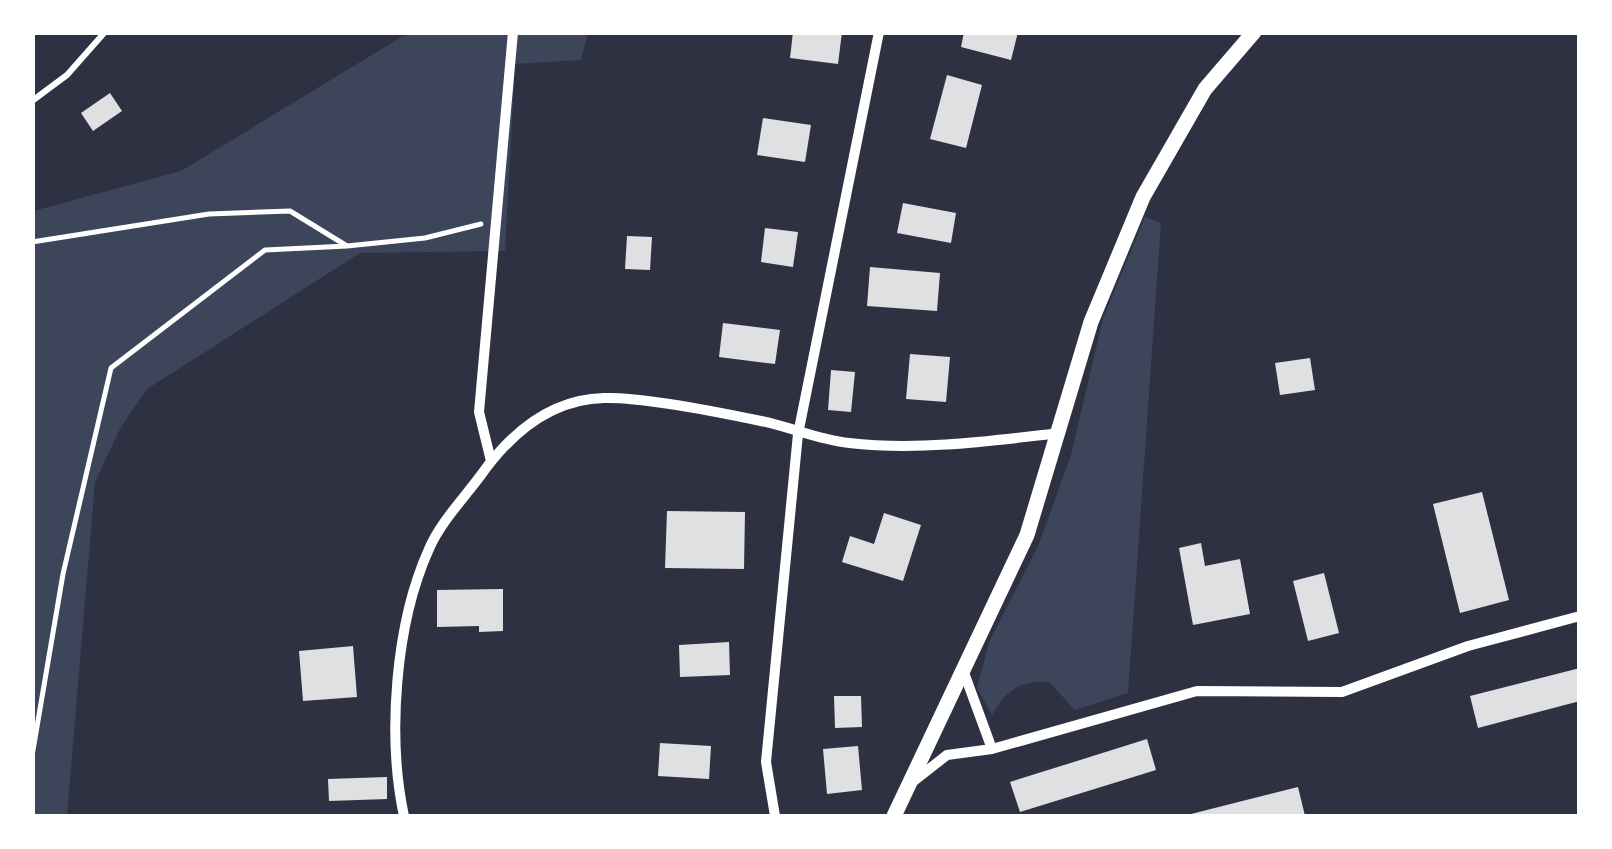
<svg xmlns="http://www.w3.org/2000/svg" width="1612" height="849" font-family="'Fira Sans',sans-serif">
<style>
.green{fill:#3c4559}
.building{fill:#e0e0e3}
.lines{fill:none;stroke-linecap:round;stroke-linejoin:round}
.path{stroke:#fff;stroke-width:5}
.service{stroke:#fff;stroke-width:6}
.minor{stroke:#fff;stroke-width:10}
.tertiary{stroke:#fff;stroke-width:15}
</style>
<rect width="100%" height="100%" fill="#2d3142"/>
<!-- green -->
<path class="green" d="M 408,33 L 588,33 L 581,60 L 515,64 L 505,251 L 360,253 L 147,389 L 121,427 L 95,482 L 67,816 L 33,816 L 33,211 L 181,171 Z
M 1145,217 L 1161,223 L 1128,693 L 1075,710 L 1049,682 C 1018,681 1008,689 992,715 L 977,688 L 989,642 L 1038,546 L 1071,455 L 1103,318 Z"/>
<!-- building -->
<path class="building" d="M 793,32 L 842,32 L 838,64 L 790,58 Z
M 964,32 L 1018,32 L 1011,60 L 961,47 Z
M 947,75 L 982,85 L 966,148 L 930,139 Z
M 110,93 L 122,111 L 93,131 L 81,113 Z
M 763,118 L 811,125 L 805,162 L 757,155 Z
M 903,203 L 956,213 L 951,243 L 897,233 Z
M 765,228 L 798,232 L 793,267 L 761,262 Z
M 627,236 L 652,237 L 650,270 L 625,269 Z
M 870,267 L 940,273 L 937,311 L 867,306 Z
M 723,323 L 780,330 L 775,364 L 719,357 Z
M 910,354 L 950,357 L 946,402 L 906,399 Z
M 1310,358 L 1315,390 L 1280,395 L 1275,363 Z
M 831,370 L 855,372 L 851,412 L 828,410 Z
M 1482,492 L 1509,600 L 1460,613 L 1433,504 Z
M 667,511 L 745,512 L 744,569 L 665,568 Z
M 884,513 L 921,525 L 903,581 L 842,562 L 850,536 L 874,544 Z
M 1201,543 L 1205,566 L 1240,559 L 1250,614 L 1193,625 L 1179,548 Z
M 1324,573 L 1339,633 L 1308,641 L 1293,581 Z
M 503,589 L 503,631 L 479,632 L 479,626 L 437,627 L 437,590 Z
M 729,642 L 730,675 L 680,677 L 679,645 Z
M 353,646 L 357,697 L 303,701 L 299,651 Z
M 1580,668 L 1580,701 L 1478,728 L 1470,696 Z
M 834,696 L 861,696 L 862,727 L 835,728 Z
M 1147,739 L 1156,770 L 1020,812 L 1010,782 Z
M 660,743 L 711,746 L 709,779 L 658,776 Z
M 858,746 L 862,790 L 827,794 L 823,749 Z
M 387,777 L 387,799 L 329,801 L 328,779 Z
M 1298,787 L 1305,816 L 1187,816 L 1187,815 Z"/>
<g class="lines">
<!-- path -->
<path class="path" d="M 32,242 L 209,214 L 290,211 L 347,246 L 425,238 L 481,224
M 32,756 L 63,574 L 111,368 L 265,250 L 347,246"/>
<!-- service -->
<path class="service" d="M 32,101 L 67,75 L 105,32"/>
<!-- minor -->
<path class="minor" d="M 491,461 L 479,412 L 513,32
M 963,670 L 992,749
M 915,780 L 947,755 L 992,749 L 1197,691 L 1342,692 L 1468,646 L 1580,616
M 404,816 C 387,737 395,624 429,549 C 440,523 464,498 481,475 C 511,433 550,399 604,398 C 641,397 723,413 761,421 C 791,427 818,440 849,443 C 919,451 991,441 1060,433
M 775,816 L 766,762 L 798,434 L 879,32"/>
<!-- tertiary -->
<path class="tertiary" d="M 894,816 L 1027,535 L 1091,322 L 1143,197 L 1205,89 L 1254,32"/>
</g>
<!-- border -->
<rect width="1612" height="849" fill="none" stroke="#ffffff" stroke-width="70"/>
</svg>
